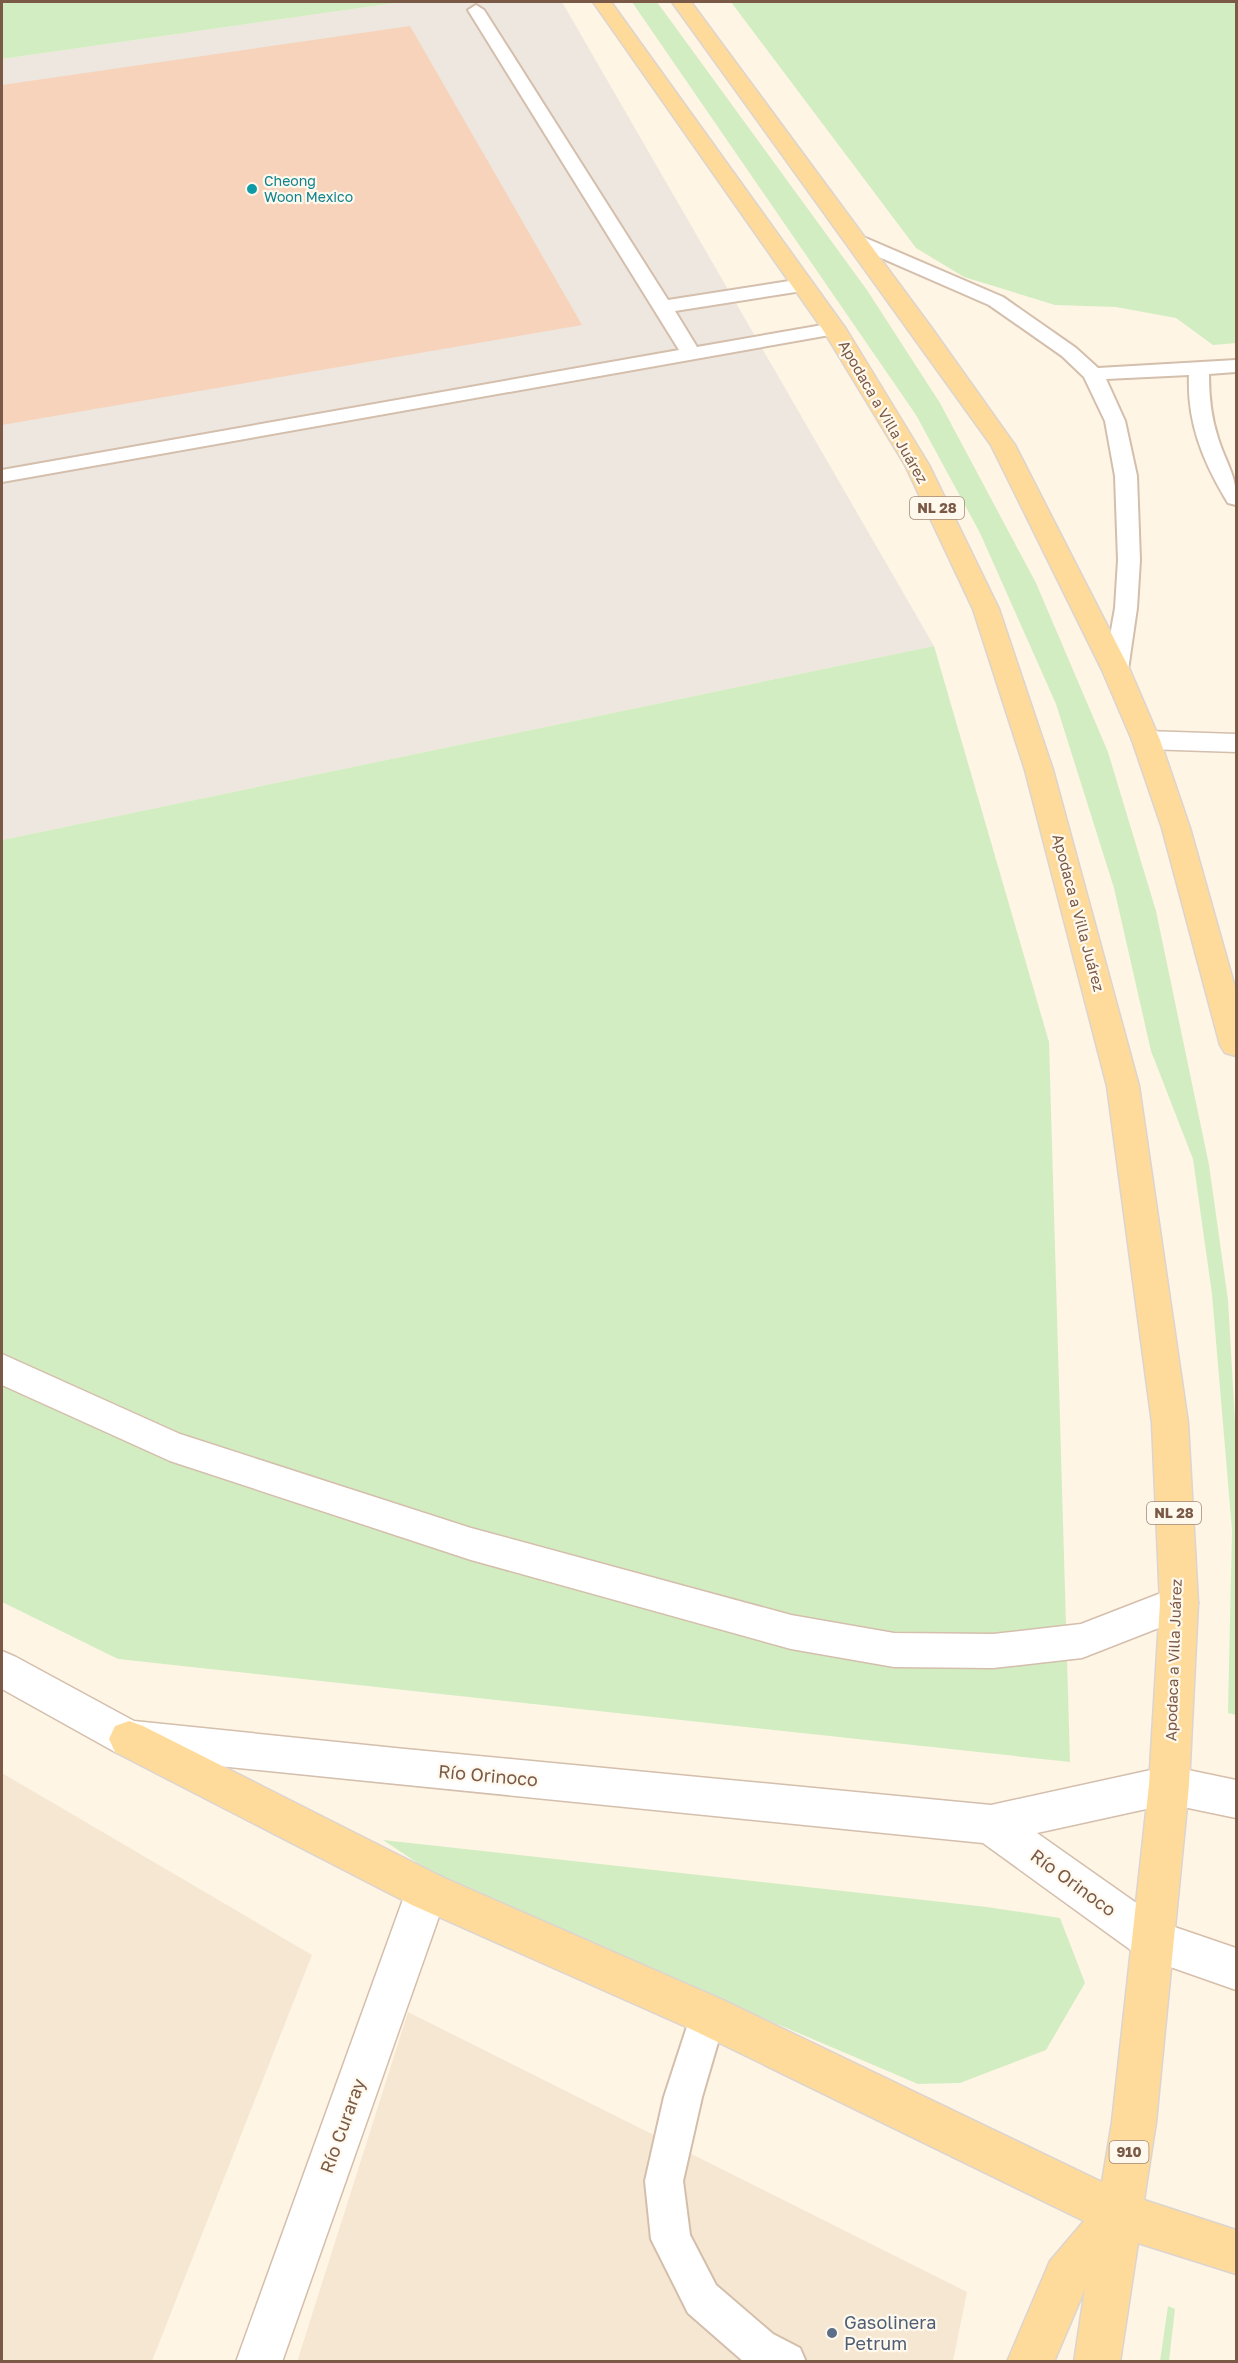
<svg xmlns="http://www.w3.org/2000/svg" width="1238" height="2363" font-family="'Golos Text',sans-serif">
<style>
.residential{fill:#f6e7d3}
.industrial{fill:#eee7df}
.green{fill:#d3edc2}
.building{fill:#f6d3ba}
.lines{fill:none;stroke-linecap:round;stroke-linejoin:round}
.service-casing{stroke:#d4beac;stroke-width:4}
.minor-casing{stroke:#d4beac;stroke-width:3}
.tertiary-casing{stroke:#d4beac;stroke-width:3}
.secondary-casing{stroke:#d7bea9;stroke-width:3}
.primary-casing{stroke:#dcd4cf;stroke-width:3}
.service{fill:#fff;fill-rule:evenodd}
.minor{fill:#fff;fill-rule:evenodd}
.tertiary{fill:#fff;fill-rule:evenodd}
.secondary{fill:#fff;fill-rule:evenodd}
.primary{fill:#ffdb9b;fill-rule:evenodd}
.culture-dot{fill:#0f9aa8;stroke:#fff8ed;stroke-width:2}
.service-dot{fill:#5c6f8a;stroke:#fff8ed;stroke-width:2}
.labels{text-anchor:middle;stroke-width:4.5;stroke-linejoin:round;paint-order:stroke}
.far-culture-label{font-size:14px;fill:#0d838f;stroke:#fff8ed;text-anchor:start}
.shield{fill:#fff8ed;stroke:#a28979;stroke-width:1.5}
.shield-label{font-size:14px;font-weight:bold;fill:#7a5a47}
.street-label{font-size:15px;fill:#7a5a47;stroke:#fff8ed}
.near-street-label{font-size:18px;fill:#7a5a47;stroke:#fff8ed}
.near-service-label{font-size:18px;fill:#4e5e75;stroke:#fff8ed;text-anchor:start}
</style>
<rect width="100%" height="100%" fill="#fef5e5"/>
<!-- residential -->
<path class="residential" d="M 2,1773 L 312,1955 L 152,2361 L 2,2361 Z
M 408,2012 L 967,2292 L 953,2361 L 297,2362 Z"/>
<!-- industrial -->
<path class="industrial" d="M 402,2 L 562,2 L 934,646 L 2,840 L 2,59 Z"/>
<!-- green -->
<path class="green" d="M 2,2 L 402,2 L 2,59 Z
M 632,2 L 657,2 L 867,290 L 940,403 L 1036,583 L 1108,752 L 1156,911 L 1209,1165 L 1228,1300 L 1236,1439 L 1236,1715 L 1228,1713 L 1232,1530 L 1212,1294 L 1193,1159 L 1151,1051 L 1114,888 L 1056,704 L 980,533 L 916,415 Z
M 731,2 L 1236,2 L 1236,343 L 1213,345 L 1176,318 L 1116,307 L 1055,305 L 964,277 L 916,248 Z
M 934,646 L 1049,1042 L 1070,1762 L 118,1659 L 2,1602 L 2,840 Z
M 383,1840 L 987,1907 L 1060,1918 L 1085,1983 L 1046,2050 L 960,2083 L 918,2084 L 449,1884 Z
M 1168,2306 L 1175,2309 L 1169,2361 L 1160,2361 Z"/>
<!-- building -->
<path class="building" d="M 410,26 L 582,325 L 2,425 L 2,85 Z"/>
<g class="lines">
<!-- service casing -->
<g class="service-casing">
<path id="service" d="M 476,5 L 484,10 L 668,300 L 802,279 L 809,281 L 812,285 L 809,289 L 802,291 L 675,311 L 697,347 L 834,323 L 841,325 L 844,329 L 841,333 L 2,482 L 2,470 L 679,350 L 468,10 Z
M 854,233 L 1003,297 L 1076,348 L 1098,368 L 1236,360 L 1236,372 L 1209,374 C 1209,396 1211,417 1218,438 C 1226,464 1238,477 1236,505 L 1228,503 L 1225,498 C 1202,459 1187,421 1189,375 L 1106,379 L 1125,421 L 1137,476 L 1140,560 L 1137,608 L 1128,670 L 1124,675 L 1116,677 L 1108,675 L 1104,670 L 1115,608 L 1118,560 L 1115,476 L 1105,421 L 1084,377 L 1062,356 L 989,305 L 847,243 L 844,239 L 847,235 Z
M 708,1997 L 721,2002 L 726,2015 L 702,2097 L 683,2181 L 690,2235 L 716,2285 L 773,2334 L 800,2348 L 806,2362 L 744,2362 L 688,2313 L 651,2239 L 645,2181 L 664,2097 L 695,2002 Z"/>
</g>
<!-- minor casing -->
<g class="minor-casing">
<path id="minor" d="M 1146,731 L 1236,734 L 1236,752 L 1146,749 L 1136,746 L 1132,740 L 1136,734 Z
M 2,1354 L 180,1434 L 471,1528 L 791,1615 L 894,1633 L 993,1634 L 1081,1624 L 1179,1586 L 1192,1591 L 1198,1603 L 1192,1615 L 1082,1658 L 993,1668 L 894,1667 L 791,1649 L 471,1560 L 170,1461 L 2,1385 Z
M 427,1871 L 442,1877 L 448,1891 L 282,2362 L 236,2362 L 406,1891 L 412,1877 Z"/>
</g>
<!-- tertiary casing -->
<g class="tertiary-casing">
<path id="tertiary" d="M 2,1651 L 16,1657 L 134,1721 L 405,1749 L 991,1805 L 1169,1766 L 1183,1772 L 1189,1785 L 1183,1798 L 1169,1804 L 1037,1833 L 1169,1926 L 1175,1941 L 1169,1956 L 1154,1962 L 1139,1956 L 983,1843 L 129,1757 L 115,1752 L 2,1689 Z"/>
</g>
<!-- secondary casing -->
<g class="secondary-casing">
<path id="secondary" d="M 1169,1766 L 1236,1780 L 1236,1818 L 1169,1804 L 1155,1798 L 1149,1785 L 1155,1772 Z
M 1154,1920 L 1236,1948 L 1236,1990 L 1139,1956 L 1133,1941 L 1139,1926 Z"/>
</g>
<!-- primary casing -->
<g class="primary-casing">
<path id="primary" d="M 593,2 L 611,2 L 846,329 L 929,465 L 999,609 L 1053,770 L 1139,1086 L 1188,1423 L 1198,1603 L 1189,1785 L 1156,2122 L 1144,2200 L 1236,2230 L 1236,2274 L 1138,2243 L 1120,2362 L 1074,2362 L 1085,2289 L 1054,2362 L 1007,2362 L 1050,2261 L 1084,2221 L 693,2030 L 412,1905 L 115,1752 L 109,1739 L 115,1726 L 129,1721 L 143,1726 L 442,1877 L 723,2000 L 1102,2182 L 1112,2122 L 1149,1785 L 1160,1603 L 1152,1423 L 1107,1086 L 1025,770 L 973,609 L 905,465 L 823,330 Z
M 672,2 L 691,2 L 931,327 L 1015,445 L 1130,670 L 1160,740 L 1190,828 L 1236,991 L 1236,1056 L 1225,1053 L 1220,1045 L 1162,828 L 1132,740 L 1102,670 L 991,445 Z"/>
</g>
<!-- service -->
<use href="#service" class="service"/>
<!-- minor -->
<use href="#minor" class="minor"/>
<!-- tertiary -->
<use href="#tertiary" class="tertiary"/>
<!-- secondary -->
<use href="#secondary" class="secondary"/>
<!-- primary -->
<use href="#primary" class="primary"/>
</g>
<!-- markers -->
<circle class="culture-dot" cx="252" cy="189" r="6"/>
<circle class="service-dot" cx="832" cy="2333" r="6"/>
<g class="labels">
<!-- far-culture labels -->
<g class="far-culture-label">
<text x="264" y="186">Cheong<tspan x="264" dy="16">Woon Mexico</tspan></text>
</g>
<!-- shield labels -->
<g class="shield">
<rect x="910" y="497" width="54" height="22" rx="4.5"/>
<rect x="1147" y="1502" width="54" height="22" rx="4.5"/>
<rect x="1109.5" y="2141" width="39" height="22" rx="4.5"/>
</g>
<g class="shield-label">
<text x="937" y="513">NL 28</text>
<text x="1174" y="1518">NL 28</text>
<text x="1129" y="2157">910</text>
</g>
<!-- street labels -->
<g class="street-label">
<text transform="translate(883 412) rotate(60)" y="5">Apodaca a Villa Juárez</text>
<text transform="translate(1078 913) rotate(75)" y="5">Apodaca a Villa Juárez</text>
<text transform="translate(1174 1660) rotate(-88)" y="5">Apodaca a Villa Juárez</text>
</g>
<!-- near-street labels -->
<g class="near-street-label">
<text transform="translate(488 1776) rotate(5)" y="6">Río Orinoco</text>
<text transform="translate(1073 1883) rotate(36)" y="6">Río Orinoco</text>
<text transform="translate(343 2126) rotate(-70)" y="6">Río Curaray</text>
</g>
<!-- near-service labels -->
<g class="near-service-label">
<text x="844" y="2329">Gasolinera<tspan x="844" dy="21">Petrum</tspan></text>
</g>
</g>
<!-- border -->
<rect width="1238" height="2363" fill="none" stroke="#7a5a47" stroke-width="6"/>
</svg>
